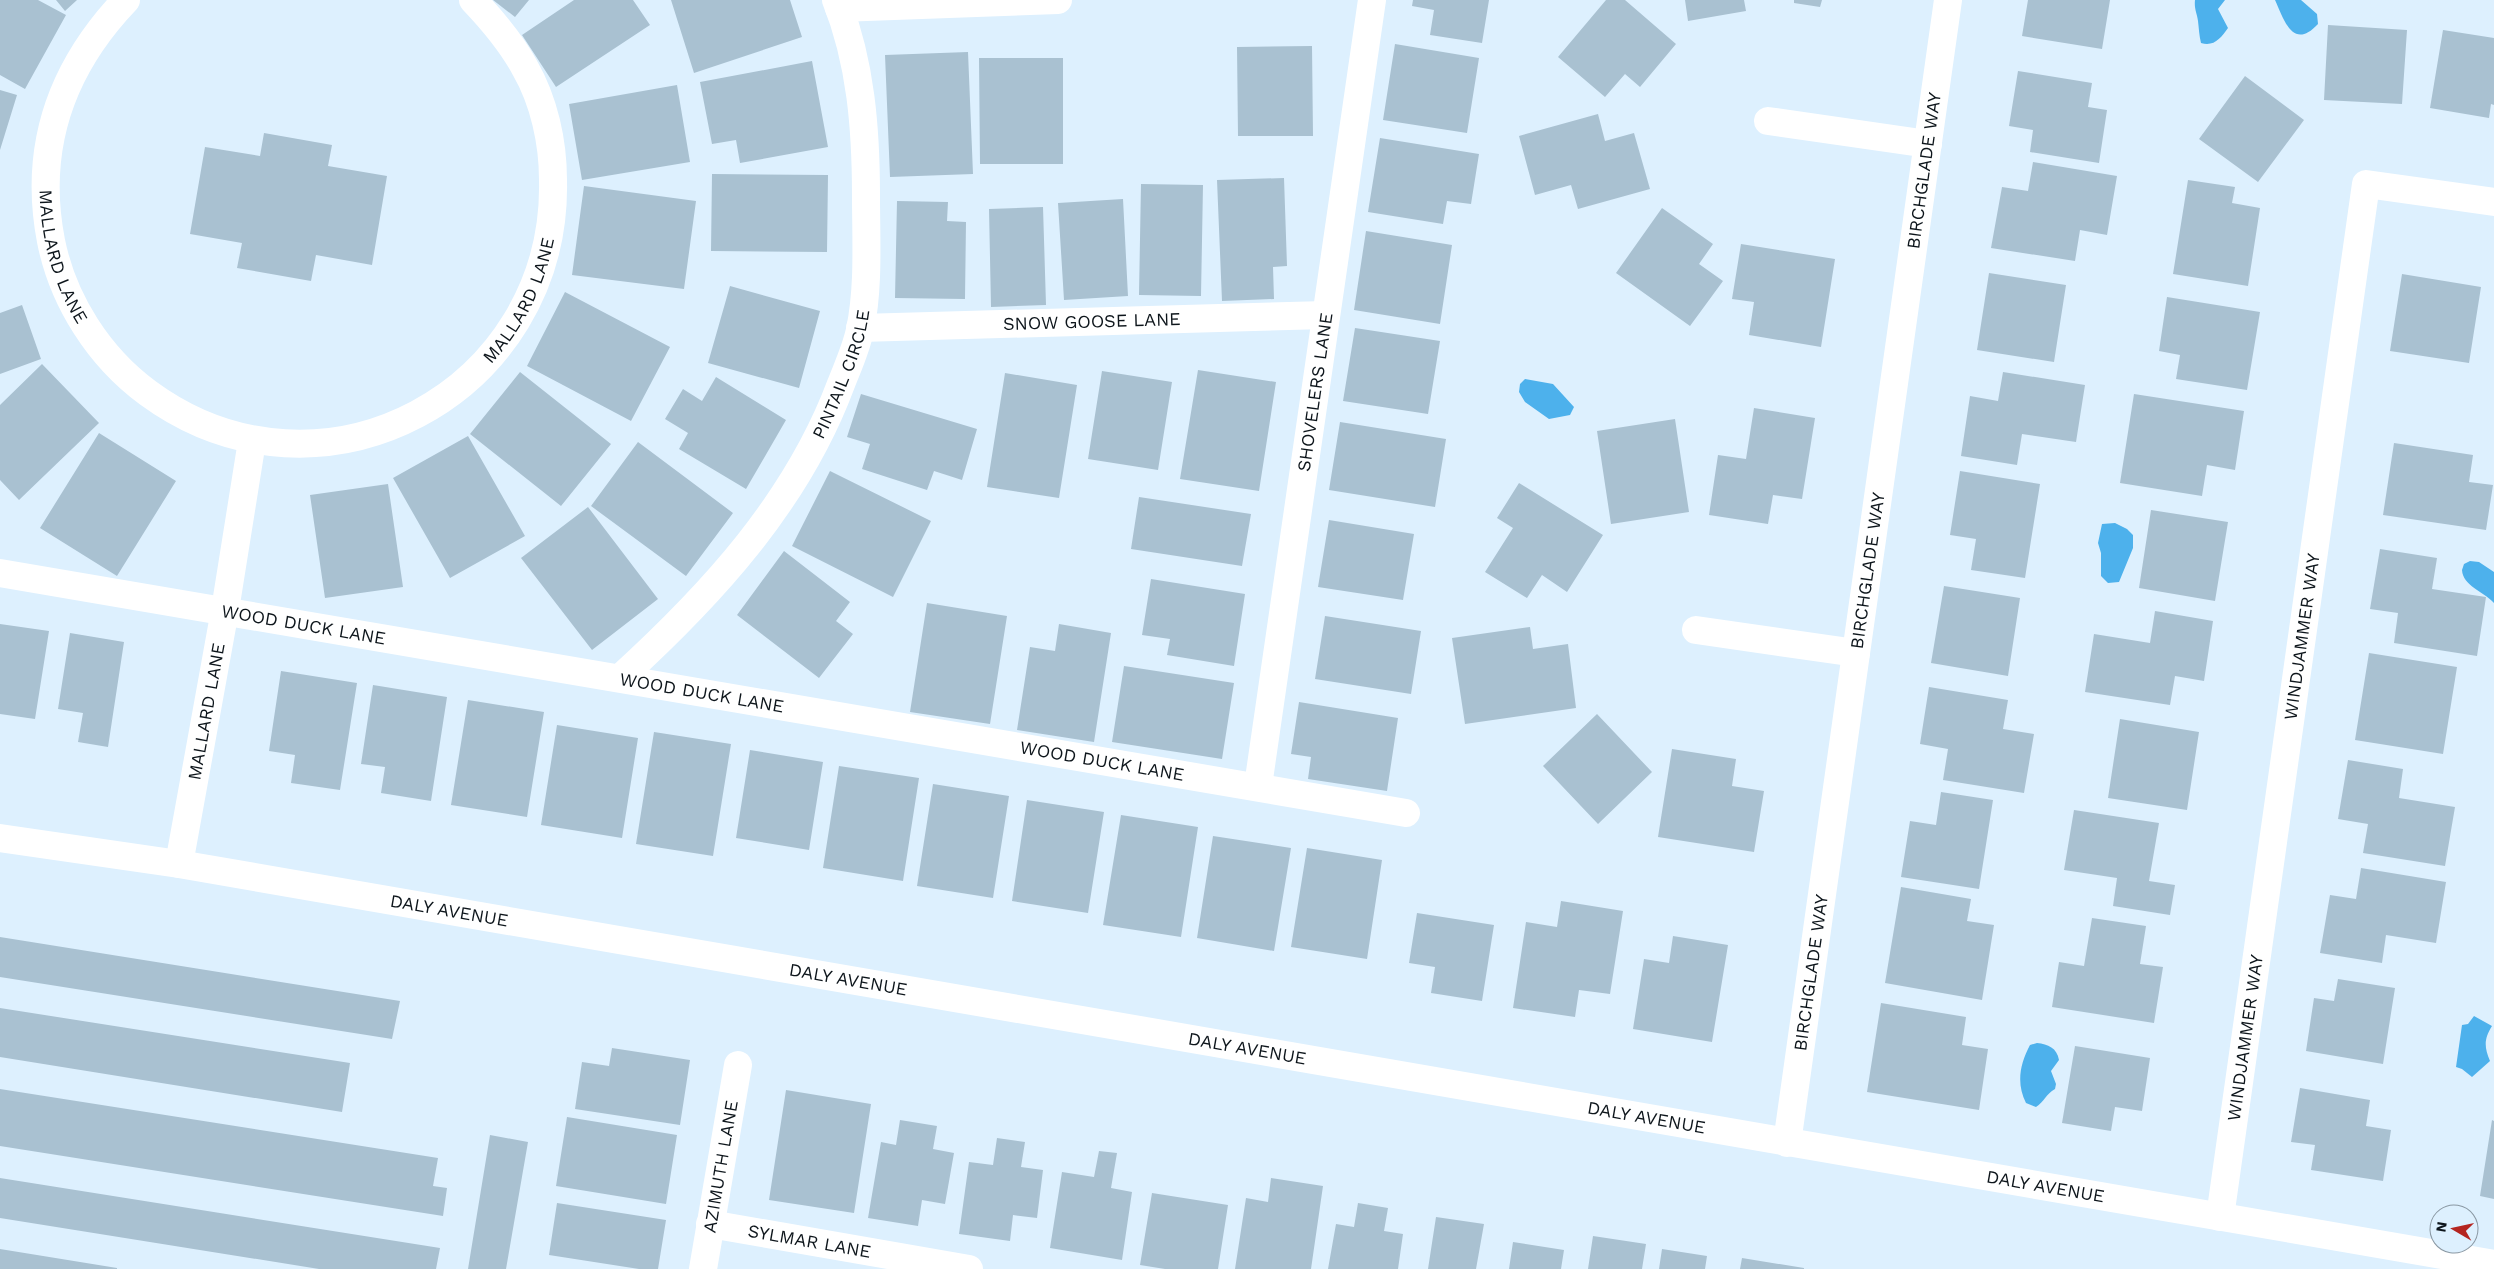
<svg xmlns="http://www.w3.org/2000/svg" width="2494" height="1269" font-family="'Work Sans',sans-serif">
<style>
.water{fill:#4db1ec}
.building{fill:#a9c1d1}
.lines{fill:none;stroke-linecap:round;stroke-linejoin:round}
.minor{stroke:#fff;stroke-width:28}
.tertiary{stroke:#fff;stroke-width:28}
.labels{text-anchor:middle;stroke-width:5;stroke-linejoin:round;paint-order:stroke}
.street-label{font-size:18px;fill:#0d151b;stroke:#ddf0fe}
</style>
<rect width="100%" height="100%" fill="#ddf0fe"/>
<!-- water -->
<path class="water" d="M 2195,0 L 2225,0 L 2218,9 L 2228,28 C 2221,38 2214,47 2201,43 C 2199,35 2199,29 2198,21 C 2197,13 2194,9 2195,0 Z
M 2275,0 L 2301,0 L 2317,14 L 2318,24 C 2293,51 2284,20 2275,0 Z
M 1525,379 L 1553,384 L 1574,407 L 1570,415 L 1549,419 L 1525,402 L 1519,392 L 1520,384 Z
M 2115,523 L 2127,529 L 2133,535 L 2133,548 L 2119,582 L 2108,583 L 2101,576 L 2101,553 L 2098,543 L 2102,524 Z
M 2470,561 L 2479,562 L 2494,572 L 2494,603 C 2483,591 2463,586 2462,570 L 2464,564 Z
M 2474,1016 L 2492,1026 C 2484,1039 2484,1047 2490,1061 L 2472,1077 L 2462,1069 L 2456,1067 L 2462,1025 L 2468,1024 Z
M 2037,1043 C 2048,1044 2057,1048 2059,1060 L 2051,1071 L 2056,1084 L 2055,1089 C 2046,1094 2044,1102 2036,1107 L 2026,1103 C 2016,1083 2020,1064 2030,1045 Z"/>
<!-- building -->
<path class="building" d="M 0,0 L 38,0 L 66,15 L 25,89 L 0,75 Z
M 56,0 L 77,0 L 65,11 Z
M 493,0 L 529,0 L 515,17 Z
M 574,0 L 633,0 L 650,25 L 556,87 L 522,35 Z
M 671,0 L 790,0 L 802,37 L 694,73 Z
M 1413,0 L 1489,0 L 1482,43 L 1430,35 L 1434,10 L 1412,6 Z
M 1606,0 L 1625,0 L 1676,44 L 1640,87 L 1625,74 L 1605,97 L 1558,57 Z
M 1685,0 L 1744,0 L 1746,11 L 1688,21 Z
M 1794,0 L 1822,0 L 1820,7 L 1794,3 Z
M 2028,0 L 2110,0 L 2102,49 L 2022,36 Z
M 2328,25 L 2407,30 L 2402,104 L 2324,100 Z
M 2443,30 L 2494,38 L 2494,105 L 2491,104 L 2489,118 L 2430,108 Z
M 1395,44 L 1479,58 L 1467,133 L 1383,120 Z
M 1312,46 L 1313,136 L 1238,136 L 1237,47 Z
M 968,52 L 973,174 L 890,177 L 885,55 Z
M 979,58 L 1063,58 L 1063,164 L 980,164 Z
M 812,61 L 828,147 L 740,163 L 736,140 L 712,144 L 700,82 Z
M 2018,71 L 2092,83 L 2088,107 L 2107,110 L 2099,163 L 2030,152 L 2033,130 L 2009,126 Z
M 2245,76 L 2304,120 L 2258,182 L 2199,139 Z
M 677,85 L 690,162 L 582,180 L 569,104 Z
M 0,90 L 17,95 L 0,150 Z
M 1598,114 L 1605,141 L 1634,133 L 1650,189 L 1578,209 L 1571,185 L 1535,195 L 1519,136 Z
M 264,133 L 332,145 L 328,166 L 387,176 L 372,265 L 316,255 L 311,281 L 237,268 L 242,243 L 190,234 L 205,147 L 260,156 Z
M 1380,138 L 1479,154 L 1471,204 L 1447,201 L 1443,224 L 1368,212 Z
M 2033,162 L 2117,176 L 2107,235 L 2080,230 L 2075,261 L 1991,248 L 2002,187 L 2028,191 Z
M 712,174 L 828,175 L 827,252 L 711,251 Z
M 1284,178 L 1287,266 L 1273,267 L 1274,299 L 1222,301 L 1217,180 Z
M 2188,180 L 2235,187 L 2232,203 L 2260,208 L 2248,286 L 2173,274 Z
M 1141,184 L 1203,185 L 1201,296 L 1139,295 Z
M 584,186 L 696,201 L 684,289 L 572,275 Z
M 1123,199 L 1128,296 L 1064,300 L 1058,203 Z
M 897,201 L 948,202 L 947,221 L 966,222 L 965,299 L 895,298 Z
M 1043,207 L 1046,305 L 991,307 L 989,209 Z
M 1662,208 L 1713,244 L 1699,264 L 1723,281 L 1690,326 L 1616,273 Z
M 1366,231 L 1452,245 L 1440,324 L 1354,310 Z
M 1741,244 L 1835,259 L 1821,347 L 1749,335 L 1754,302 L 1732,299 Z
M 1989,273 L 2066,285 L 2054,362 L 1977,350 Z
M 2402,274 L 2481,287 L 2469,363 L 2390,351 Z
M 730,286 L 820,311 L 799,388 L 708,363 Z
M 565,292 L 670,347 L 631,421 L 527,366 Z
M 2167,297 L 2260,312 L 2247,390 L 2176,379 L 2180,355 L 2159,351 Z
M 22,305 L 41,359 L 0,374 L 0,313 Z
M 1355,328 L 1440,341 L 1428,414 L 1343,401 Z
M 42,364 L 99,423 L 19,500 L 0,480 L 0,405 Z
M 1198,370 L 1276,382 L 1259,491 L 1180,479 Z
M 1102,371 L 1172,382 L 1158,470 L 1088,459 Z
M 520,372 L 611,444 L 561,506 L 470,434 Z
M 2003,372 L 2085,385 L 2076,442 L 2022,434 L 2017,465 L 1961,456 L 1970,396 L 1998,401 Z
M 1005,373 L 1077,385 L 1059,498 L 987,487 Z
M 716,377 L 786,420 L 746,489 L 679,449 L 688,433 L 665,419 L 683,389 L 702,401 Z
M 861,394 L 977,429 L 962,480 L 934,471 L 927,490 L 862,469 L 870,444 L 847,437 Z
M 2134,394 L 2244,411 L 2235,470 L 2207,465 L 2202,496 L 2120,483 Z
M 1754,408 L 1815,418 L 1802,499 L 1773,495 L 1768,524 L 1709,515 L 1718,455 L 1746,459 Z
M 1675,419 L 1689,512 L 1611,524 L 1597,431 Z
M 1340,422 L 1446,439 L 1435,507 L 1329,490 Z
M 99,433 L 176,481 L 117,576 L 40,528 Z
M 468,436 L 525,536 L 450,578 L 393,478 Z
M 638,442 L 733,513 L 686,576 L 591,506 Z
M 2394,443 L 2473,455 L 2469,482 L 2493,485 L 2486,530 L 2383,515 Z
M 830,471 L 931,521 L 893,597 L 792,546 Z
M 1960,471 L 2040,484 L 2025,578 L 1971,570 L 1976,539 L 1950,535 Z
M 1519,483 L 1603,535 L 1567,592 L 1542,575 L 1527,598 L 1485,572 L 1513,528 L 1497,518 Z
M 388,484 L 403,587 L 325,598 L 310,495 Z
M 1139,497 L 1251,514 L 1242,566 L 1131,549 Z
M 588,507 L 658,599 L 592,650 L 521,558 Z
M 2151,510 L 2228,522 L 2215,601 L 2139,588 Z
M 1329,520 L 1414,534 L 1403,600 L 1318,587 Z
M 2380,549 L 2437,558 L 2432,589 L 2486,597 L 2477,656 L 2394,643 L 2398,613 L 2370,609 Z
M 784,551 L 850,602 L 836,621 L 853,634 L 819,678 L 737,615 Z
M 1151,579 L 1245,594 L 1234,666 L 1167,655 L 1170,639 L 1142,635 Z
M 1944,586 L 2020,598 L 2008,676 L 1931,663 Z
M 927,603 L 1007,616 L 990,724 L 910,712 Z
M 2155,611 L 2213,621 L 2204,681 L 2175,676 L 2170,705 L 2085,692 L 2094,634 L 2150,643 Z
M 1325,616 L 1421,631 L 1411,694 L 1315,679 Z
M 0,624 L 49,631 L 35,719 L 0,714 Z
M 1059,624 L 1111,633 L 1094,742 L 1017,730 L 1030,647 L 1055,651 Z
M 1530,627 L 1533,649 L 1568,644 L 1576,708 L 1465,724 L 1452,638 Z
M 70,633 L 124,642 L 108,747 L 78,742 L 83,713 L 58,709 Z
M 2369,653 L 2457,667 L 2443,754 L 2355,740 Z
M 1124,666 L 1234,683 L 1222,759 L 1112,742 Z
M 281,671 L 357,683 L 340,790 L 291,783 L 295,755 L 269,751 Z
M 373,685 L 447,697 L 431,801 L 381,793 L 385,767 L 361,764 Z
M 1929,687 L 2008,700 L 2003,729 L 2034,734 L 2024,793 L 1943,780 L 1948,749 L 1920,744 Z
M 468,700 L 544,712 L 527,817 L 451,805 Z
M 1299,702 L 1398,718 L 1387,791 L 1308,779 L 1311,757 L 1291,754 Z
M 1597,714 L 1652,772 L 1598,824 L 1543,766 Z
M 2120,719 L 2199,732 L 2187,810 L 2108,798 Z
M 557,725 L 638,738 L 622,838 L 541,825 Z
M 654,732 L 731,744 L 713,856 L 636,844 Z
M 1672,749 L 1736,759 L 1732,786 L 1764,791 L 1754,852 L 1658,837 Z
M 750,750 L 823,762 L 809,850 L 736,838 Z
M 2348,760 L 2403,769 L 2399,798 L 2455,807 L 2445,866 L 2363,853 L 2368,824 L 2338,819 Z
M 839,766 L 919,778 L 903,881 L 823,868 Z
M 933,784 L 1009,796 L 993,898 L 917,886 Z
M 1941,792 L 1993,800 L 1979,889 L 1901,877 L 1910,821 L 1936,825 Z
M 1027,800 L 1104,812 L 1088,913 L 1012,901 Z
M 2074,810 L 2159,823 L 2149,881 L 2175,885 L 2170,915 L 2113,906 L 2117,878 L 2064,870 Z
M 1121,815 L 1198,827 L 1181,937 L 1103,925 Z
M 1213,836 L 1291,848 L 1274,951 L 1197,938 Z
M 1307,848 L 1382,860 L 1367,959 L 1291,947 Z
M 2361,868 L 2446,882 L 2436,943 L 2386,935 L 2382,963 L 2320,953 L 2330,895 L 2356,899 Z
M 1901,887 L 1971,899 L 1967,921 L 1994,925 L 1982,1000 L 1885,983 Z
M 1561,901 L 1623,911 L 1610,994 L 1579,990 L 1575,1017 L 1513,1008 L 1526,922 L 1557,927 Z
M 1417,913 L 1494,925 L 1482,1001 L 1431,993 L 1435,967 L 1409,963 Z
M 2092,918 L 2146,926 L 2140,964 L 2163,967 L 2154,1023 L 2052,1007 L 2059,962 L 2084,966 Z
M 1673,936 L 1728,945 L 1712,1042 L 1633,1029 L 1644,959 L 1669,963 Z
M 0,937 L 400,1001 L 392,1039 L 0,977 Z
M 2338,979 L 2395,988 L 2383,1064 L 2306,1051 L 2314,998 L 2334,1001 Z
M 1881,1003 L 1966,1017 L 1962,1045 L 1988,1049 L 1979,1110 L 1867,1092 Z
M 0,1008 L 350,1063 L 342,1112 L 0,1057 Z
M 2075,1046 L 2150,1058 L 2142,1111 L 2115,1107 L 2111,1131 L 2062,1123 Z
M 612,1048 L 690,1060 L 680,1125 L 575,1109 L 582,1062 L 609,1066 Z
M 2300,1088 L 2370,1100 L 2366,1126 L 2391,1130 L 2383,1181 L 2311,1170 L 2315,1145 L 2291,1142 Z
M 0,1089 L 438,1158 L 433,1186 L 447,1188 L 443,1216 L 0,1146 Z
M 786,1090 L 871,1104 L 854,1213 L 769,1200 Z
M 567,1117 L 677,1135 L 666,1204 L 556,1186 Z
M 900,1120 L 937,1126 L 933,1149 L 954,1153 L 945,1204 L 922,1200 L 918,1226 L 868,1218 L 881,1142 L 896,1145 Z
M 2492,1120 L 2494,1121 L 2494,1199 L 2480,1196 Z
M 490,1135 L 528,1142 L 506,1269 L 468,1269 Z
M 997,1138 L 1025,1142 L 1021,1167 L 1043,1170 L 1037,1218 L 1013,1215 L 1010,1241 L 959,1234 L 969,1162 L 993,1165 Z
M 1099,1151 L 1117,1153 L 1111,1188 L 1132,1192 L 1122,1260 L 1050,1248 L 1062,1172 L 1094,1177 Z
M 0,1178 L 440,1248 L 436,1269 L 319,1269 L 0,1218 Z
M 1271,1178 L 1323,1186 L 1311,1269 L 1235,1269 L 1246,1198 L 1268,1202 Z
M 1152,1193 L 1228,1205 L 1218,1269 L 1165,1269 L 1140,1265 Z
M 557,1203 L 666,1220 L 658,1269 L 639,1269 L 549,1255 Z
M 1358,1203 L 1388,1208 L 1384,1231 L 1403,1234 L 1398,1269 L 1328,1269 L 1336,1224 L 1354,1227 Z
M 1436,1217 L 1484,1224 L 1476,1269 L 1428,1269 Z
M 1593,1236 L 1646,1244 L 1642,1269 L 1588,1269 Z
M 1513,1242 L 1564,1250 L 1561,1269 L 1509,1269 Z
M 0,1249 L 117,1268 L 117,1269 L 0,1269 Z
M 1662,1249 L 1707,1256 L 1705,1269 L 1659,1269 Z
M 1742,1258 L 1804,1268 L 1804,1269 L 1740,1269 Z"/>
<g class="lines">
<!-- minor -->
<g class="minor">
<path id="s1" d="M 126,0 C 61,68 33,148 51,241 C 63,301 99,357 148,393 C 321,520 558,393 553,180 C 553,142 544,101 525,68 C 511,42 493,21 473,0"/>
<path d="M 839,8 L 1058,0"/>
<path d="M 1768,121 L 1928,144"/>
<path id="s2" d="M 860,328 L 1326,315"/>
<path id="s3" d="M 0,573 L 1406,813"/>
<path d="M 1696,630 L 1856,653"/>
<path id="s4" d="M 620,678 C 711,595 797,502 841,384 C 848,366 856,349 860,330 C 869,287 866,240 866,196 C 866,130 861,62 836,0"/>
<path id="s5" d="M 1258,786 L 1372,0"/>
<path id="s6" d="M 179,864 L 225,610 L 252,441"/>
<path id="s7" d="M 1787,1143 L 1948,0"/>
<path id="s8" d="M 2220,1217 L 2366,184 L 2494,202"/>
<path id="s9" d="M 710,1224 L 969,1269"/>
<path id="s10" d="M 703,1269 L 738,1065"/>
</g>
<!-- tertiary -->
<path class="tertiary" id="s11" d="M 0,838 L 179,864 L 2494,1264"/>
</g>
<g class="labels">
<!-- street labels -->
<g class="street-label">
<text dy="6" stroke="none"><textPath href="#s7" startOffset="982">BIRCHGLADE WAY</textPath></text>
<text dy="6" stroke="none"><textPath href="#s1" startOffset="281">MALLARD LANE</textPath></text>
<text dy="6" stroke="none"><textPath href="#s1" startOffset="890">MALLARD LANE</textPath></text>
<text dy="6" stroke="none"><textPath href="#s2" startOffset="232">SNOW GOOSE LANE</textPath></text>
<text dy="6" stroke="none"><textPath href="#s4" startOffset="381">PINTAIL CIRCLE</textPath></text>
<text dy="6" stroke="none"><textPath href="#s5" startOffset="398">SHOVELERS LANE</textPath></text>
<text dy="6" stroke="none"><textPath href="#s7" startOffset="578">BIRCHGLADE WAY</textPath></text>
<text dy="6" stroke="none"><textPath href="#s3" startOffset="308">WOOD DUCK LANE</textPath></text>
<text dy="6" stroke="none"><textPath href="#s8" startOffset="586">WINDJAMMER WAY</textPath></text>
<text dy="6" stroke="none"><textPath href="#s3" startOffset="712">WOOD DUCK LANE</textPath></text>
<text dy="6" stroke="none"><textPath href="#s6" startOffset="155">MALLARD LANE</textPath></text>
<text dy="6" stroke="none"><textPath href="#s3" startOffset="1118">WOOD DUCK LANE</textPath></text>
<text dy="6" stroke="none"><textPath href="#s11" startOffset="455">DALY AVENUE</textPath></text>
<text dy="6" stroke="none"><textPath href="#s7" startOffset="172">BIRCHGLADE WAY</textPath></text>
<text dy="6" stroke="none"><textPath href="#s11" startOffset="860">DALY AVENUE</textPath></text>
<text dy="6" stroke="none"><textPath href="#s8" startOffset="181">WINDJAMMER WAY</textPath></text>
<text dy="6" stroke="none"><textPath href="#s11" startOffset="1265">DALY AVENUE</textPath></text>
<text dy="6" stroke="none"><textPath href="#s11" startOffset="1670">DALY AVENUE</textPath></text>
<text dy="6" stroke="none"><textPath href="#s10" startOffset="104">AZIMUTH LANE</textPath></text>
<text dy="6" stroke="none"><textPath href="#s11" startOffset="2075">DALY AVENUE</textPath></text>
<text dy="6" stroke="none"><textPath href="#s9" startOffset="101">SYLMAR LANE</textPath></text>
</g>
</g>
<!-- north arrow -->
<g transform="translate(2454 1229) rotate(279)"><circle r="24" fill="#ddf0fe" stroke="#8a98a3"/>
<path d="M0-4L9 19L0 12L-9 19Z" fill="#b42520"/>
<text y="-8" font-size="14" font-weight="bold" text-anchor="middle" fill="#0d151b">N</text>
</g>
</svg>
